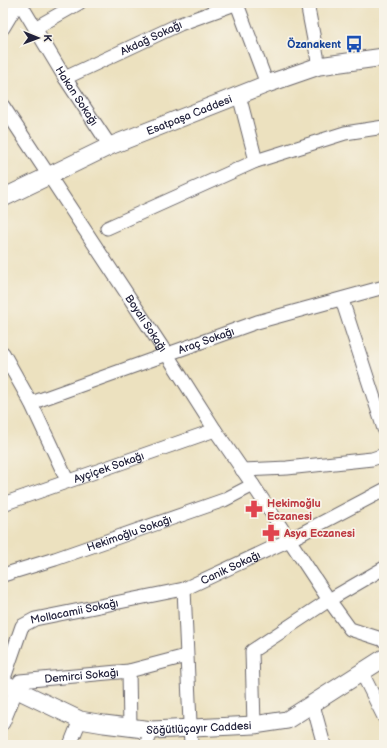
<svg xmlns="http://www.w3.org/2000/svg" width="387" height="748" font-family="'Balsamiq Sans',sans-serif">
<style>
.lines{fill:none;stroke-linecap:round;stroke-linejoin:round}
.minor-casing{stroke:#696569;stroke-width:15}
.tertiary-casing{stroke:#696569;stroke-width:19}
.minor{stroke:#fff;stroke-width:13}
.tertiary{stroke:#fff;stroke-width:17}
.labels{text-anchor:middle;stroke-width:3.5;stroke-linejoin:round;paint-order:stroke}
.street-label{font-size:11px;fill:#22223b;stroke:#f7f3e8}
.transit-label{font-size:11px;font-weight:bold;fill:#164399;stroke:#f7f3e8;text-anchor:end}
.health-label{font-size:11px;font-weight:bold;fill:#be3a42;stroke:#f7f3e8;text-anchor:start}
</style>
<rect width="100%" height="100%" fill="#f7f3e8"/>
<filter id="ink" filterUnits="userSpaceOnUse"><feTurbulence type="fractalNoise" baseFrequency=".025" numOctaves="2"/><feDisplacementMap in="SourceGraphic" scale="8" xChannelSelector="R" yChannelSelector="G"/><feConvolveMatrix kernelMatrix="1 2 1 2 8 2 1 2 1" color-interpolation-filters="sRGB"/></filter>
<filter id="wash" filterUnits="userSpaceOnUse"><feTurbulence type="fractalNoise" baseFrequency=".012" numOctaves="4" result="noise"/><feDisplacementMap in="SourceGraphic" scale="16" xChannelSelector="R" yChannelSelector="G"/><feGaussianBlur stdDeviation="0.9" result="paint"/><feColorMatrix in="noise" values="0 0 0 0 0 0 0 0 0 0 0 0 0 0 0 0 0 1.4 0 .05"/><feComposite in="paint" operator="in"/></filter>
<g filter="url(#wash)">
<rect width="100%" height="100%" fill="#ece1bf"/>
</g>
<g filter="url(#ink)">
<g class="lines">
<!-- minor casing -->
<g class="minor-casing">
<g id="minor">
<path id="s1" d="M 20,3 L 65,78 L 110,146"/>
<path d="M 307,3 L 319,66"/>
<path d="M 237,4 L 267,84"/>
<path d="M 3,28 L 18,3"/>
<path d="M 35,28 L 79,3"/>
<path id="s2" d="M 65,78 L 180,24 L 238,3"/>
<path d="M 239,95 L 256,161"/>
<path id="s3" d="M 3,106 L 166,353 L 215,430 L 253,485 L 329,600 L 350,629 L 384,640"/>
<path d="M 107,228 L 256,161 L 345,133 L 384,127"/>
<path d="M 342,300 L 384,429"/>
<path d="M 3,353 L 31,403 L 67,480"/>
<path id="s4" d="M 31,403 L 257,322 L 384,287"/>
<path d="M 242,470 L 287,468 L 372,459 L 384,455"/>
<path id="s5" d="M 3,504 L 215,430"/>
<path id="s6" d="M 3,575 L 55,559 L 224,500 L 253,485"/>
<path d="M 184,589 L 191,745"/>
<path d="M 129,671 L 130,727"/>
<path d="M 362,673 L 384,717"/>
<path id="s7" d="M 3,681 L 22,626 L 35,619 L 184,589 L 289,540 L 384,490"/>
<path d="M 313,705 L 324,745"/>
<path id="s8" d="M 3,723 L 20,681 L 129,671 L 186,656"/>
<path d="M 254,725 L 252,651 L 329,600 L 384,568"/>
<path d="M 70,745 L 80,720"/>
<path d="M 146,745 L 152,730"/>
</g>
</g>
<!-- tertiary casing -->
<g class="tertiary-casing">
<g id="tertiary">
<path id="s9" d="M 3,198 L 110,146 L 267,84 L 319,66 L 384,57"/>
<path id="s10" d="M 3,683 L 80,720 L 104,724 L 152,730 L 254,725 L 287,720 L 384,658"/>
</g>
</g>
<!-- minor -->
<use href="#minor" class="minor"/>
<!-- tertiary -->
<use href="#tertiary" class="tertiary"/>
</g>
</g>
<!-- icons -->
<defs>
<g id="bus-bare" transform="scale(1.38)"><path d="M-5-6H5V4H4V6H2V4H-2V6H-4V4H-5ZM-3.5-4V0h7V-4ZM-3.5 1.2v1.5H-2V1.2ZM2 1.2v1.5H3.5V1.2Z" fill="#1a4fb4" stroke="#f7f3e8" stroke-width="2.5" paint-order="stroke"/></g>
<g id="pharmacy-bare" transform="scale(1.38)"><path d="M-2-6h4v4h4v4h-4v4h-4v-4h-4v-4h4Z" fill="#e0444e" stroke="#f7f3e8" stroke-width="2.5" paint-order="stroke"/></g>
</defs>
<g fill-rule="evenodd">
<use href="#bus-bare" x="354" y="44"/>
<use href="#pharmacy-bare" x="254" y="509"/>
<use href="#pharmacy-bare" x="271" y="533"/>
</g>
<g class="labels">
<!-- street labels -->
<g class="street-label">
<text dy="4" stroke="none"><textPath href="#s2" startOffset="95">Akdağ Sokağı</textPath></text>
<text dy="4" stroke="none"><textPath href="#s1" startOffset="109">Hakan Sokağı</textPath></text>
<text dy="4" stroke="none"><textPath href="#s9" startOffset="204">Esatpaşa Caddesi</textPath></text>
<text dy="4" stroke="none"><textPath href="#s3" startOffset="260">Boyalı Sokağı</textPath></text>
<text dy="4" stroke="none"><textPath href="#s4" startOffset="186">Araç Sokağı</textPath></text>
<text dy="4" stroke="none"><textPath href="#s5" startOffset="112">Ayçiçek Sokağı</textPath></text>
<text dy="4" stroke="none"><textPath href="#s6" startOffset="133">Hekimoğlu Sokağı</textPath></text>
<text dy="4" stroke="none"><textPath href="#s7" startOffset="276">Canik Sokağı</textPath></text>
<text dy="4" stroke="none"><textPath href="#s7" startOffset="113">Mollacamii Sokağı</textPath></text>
<text dy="4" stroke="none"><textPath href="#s8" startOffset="107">Demirci Sokağı</textPath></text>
<text dy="4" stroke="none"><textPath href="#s10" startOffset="205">Söğütlüçayır Caddesi</textPath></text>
</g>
<!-- transit labels -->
<g class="transit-label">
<text x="341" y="48">Özanakent</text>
</g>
<!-- health labels -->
<g class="health-label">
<text x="267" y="507">Hekimoğlu<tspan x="267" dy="13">Eczanesi</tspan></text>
<text x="284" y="537">Asya Eczanesi</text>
</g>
</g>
<!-- margin -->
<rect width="387" height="748" fill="none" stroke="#f7f3e8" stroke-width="16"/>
<!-- north arrow -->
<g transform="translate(38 38) rotate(91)" stroke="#f7f3e8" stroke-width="3" paint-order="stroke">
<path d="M0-3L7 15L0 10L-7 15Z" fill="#22223b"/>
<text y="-6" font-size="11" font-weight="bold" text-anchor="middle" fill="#22223b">K</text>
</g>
</svg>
